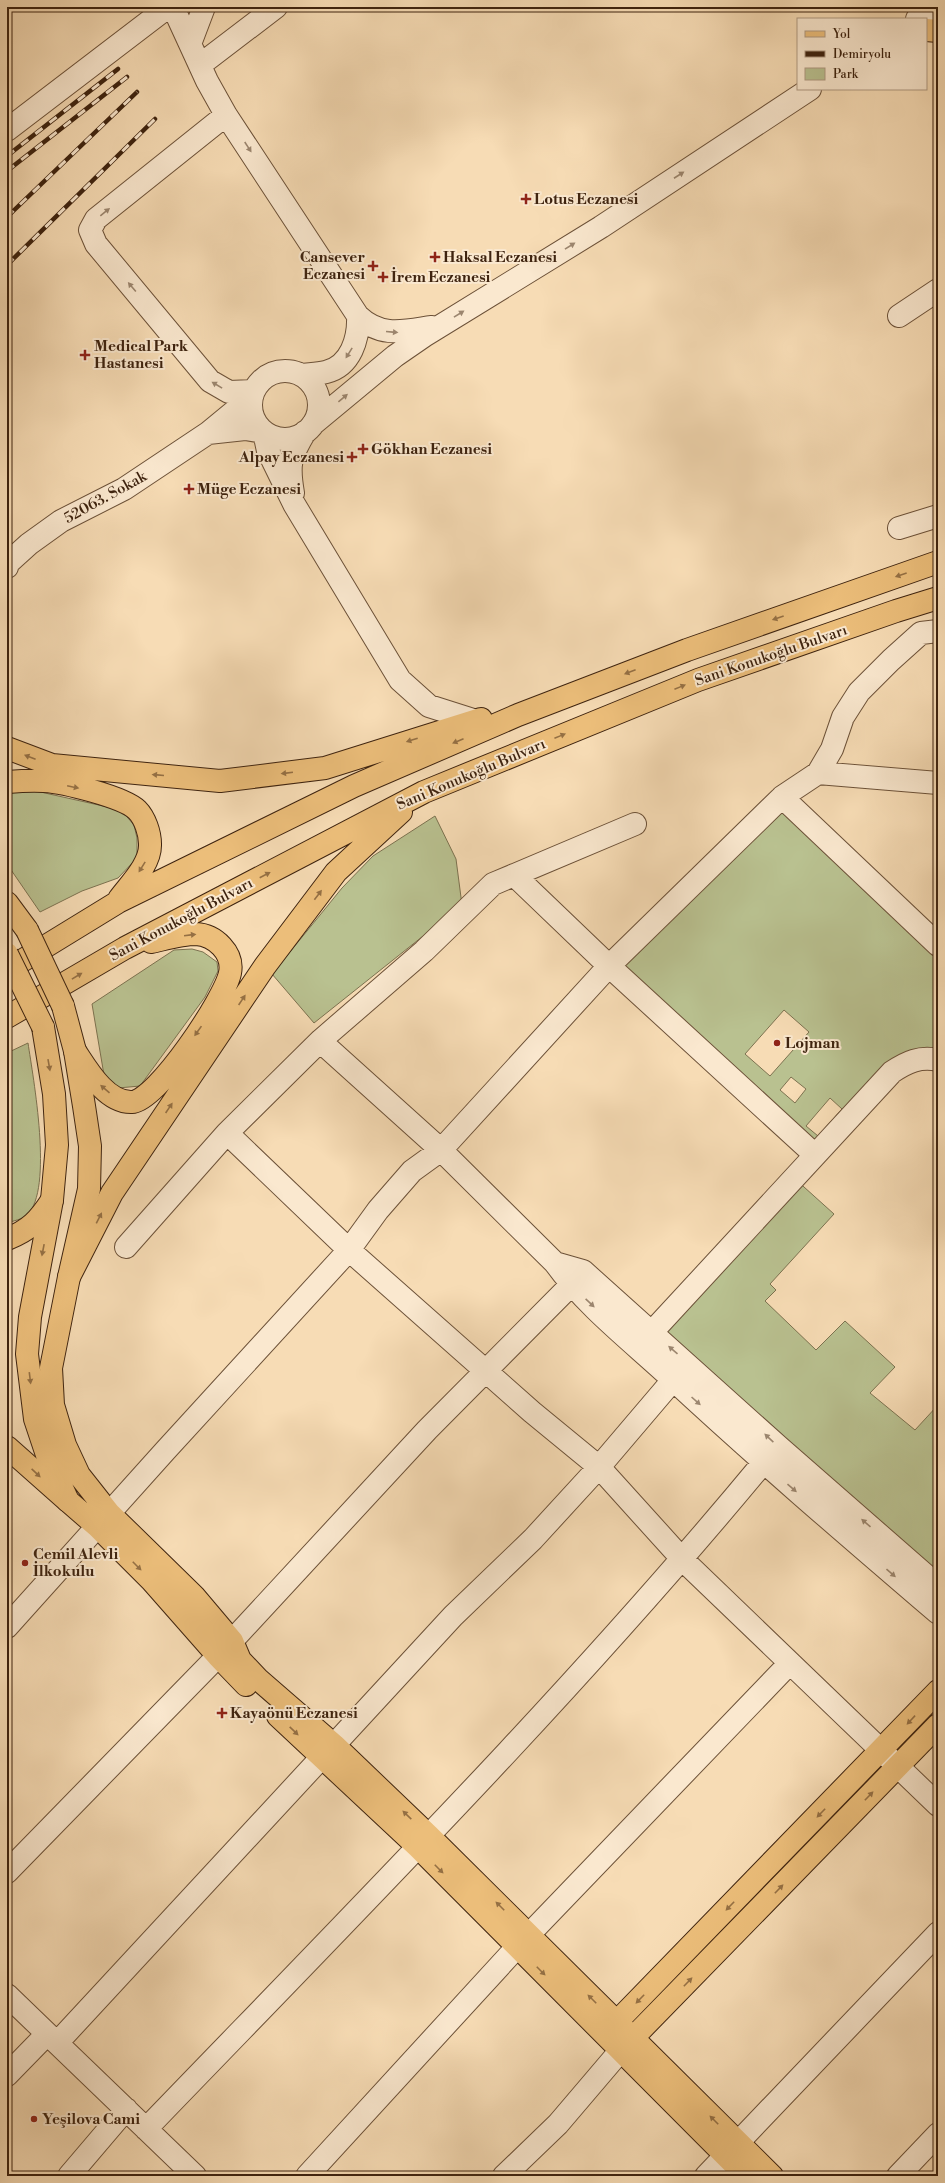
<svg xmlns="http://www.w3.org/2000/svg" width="945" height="2183" font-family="'Libre Bodoni',serif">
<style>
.green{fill:#b9c190;stroke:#7c7250;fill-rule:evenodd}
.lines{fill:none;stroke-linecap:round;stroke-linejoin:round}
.minor-casing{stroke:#6c5138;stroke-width:24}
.major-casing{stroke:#3e230f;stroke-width:24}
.highway-casing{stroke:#3e230f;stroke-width:24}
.minor{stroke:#fae8cf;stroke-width:22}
.major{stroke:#ecbe7a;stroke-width:22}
.highway{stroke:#ecbe7a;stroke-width:22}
.rail-casing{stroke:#3e230f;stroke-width:4.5}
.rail{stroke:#fae8cf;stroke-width:3;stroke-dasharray:9;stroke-linecap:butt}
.major-bridge-casing{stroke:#3e230f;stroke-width:24;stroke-linecap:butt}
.major-bridge{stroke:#ecbe7a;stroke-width:22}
.oneway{fill:#9c866f}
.oneway2{fill:#957044}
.poi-dot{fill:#8f2418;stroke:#fae8cf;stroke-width:1.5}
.labels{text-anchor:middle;stroke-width:4;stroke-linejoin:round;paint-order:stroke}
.poi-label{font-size:15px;font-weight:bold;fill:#3e230f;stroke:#fae8cf;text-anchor:start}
.street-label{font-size:15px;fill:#3e230f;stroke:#fae8cf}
</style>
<rect width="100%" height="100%" fill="#f7dcb5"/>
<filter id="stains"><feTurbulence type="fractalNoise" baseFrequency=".005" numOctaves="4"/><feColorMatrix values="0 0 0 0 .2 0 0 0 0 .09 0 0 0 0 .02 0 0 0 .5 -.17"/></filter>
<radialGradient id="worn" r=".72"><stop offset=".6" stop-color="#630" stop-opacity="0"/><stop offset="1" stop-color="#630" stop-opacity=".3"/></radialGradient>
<!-- green -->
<path class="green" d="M 27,789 L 121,810 L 134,825 L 137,838 L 137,858 L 118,878 L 82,891 L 40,912 L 7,864 L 7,796 L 12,793 Z
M 782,797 L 938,945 L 938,1060 L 909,1061 L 815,1155 L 609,967 ZM 784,1010 L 809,1032 L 770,1076 L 745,1054 ZM 791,1077 L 806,1089 L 795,1103 L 780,1090 ZM 830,1098 L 842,1109 L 818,1136 L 806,1126 Z
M 435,816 L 456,859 L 462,905 L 314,1023 L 272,974 L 342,888 L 373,856 Z
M 192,949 L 203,952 L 217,962 L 218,971 L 205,997 L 140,1086 L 118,1088 L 104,1075 L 92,1004 L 174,950 Z
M 28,1043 C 33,1077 54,1190 27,1215 C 23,1219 13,1221 7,1223 L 7,1053 Z
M 794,1178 L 834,1214 L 770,1284 L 776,1290 L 765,1301 L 816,1350 L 845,1321 L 895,1367 L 870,1393 L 915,1430 L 938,1405 L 938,1586 L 652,1332 Z"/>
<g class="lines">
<!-- minor casing -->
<g class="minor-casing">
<path id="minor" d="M 173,7 L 207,81 L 226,115 L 358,316 C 381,338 404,331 432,327
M 917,19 L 935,7
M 190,44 L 204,7
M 200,65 L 276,7
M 226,115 L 96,219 L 90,230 L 96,244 L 210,381 L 229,392 L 254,391
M 7,130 L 168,7
M 899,316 L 938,290
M251 405a34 34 0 1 1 68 0a34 34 0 1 1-68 0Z
M 301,375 C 309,374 318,374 326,372 C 351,366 359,338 358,316
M 313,424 L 395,356 L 424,336 L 601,227 L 810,89
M 208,433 L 245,429 L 264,432 L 268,451 L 294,504 L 400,680 L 429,706 L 473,720
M 293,493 C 288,464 290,457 305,432
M 899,528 L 938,516
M 7,567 L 8,563 L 29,544 L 61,521 L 124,489 L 208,433 L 242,405 L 254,391
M 818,773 L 938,783
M 782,797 L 938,945
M 514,875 L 609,966 L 815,1155
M 320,1041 L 441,1150 L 555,1263 C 586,1306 630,1340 669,1376 C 756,1457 847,1535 938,1613
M 227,1133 L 349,1250 L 532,1412 L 599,1467 L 683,1560 L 938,1805
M 126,1247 L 227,1133 L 320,1041 L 424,951 L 493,884 L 635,824
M 555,1263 L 583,1271 L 779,1447 L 938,1586
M 652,1332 L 892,1072 C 907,1062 920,1056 938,1060
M 7,1627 L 165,1451 L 349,1250 L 378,1210 L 412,1171 L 441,1150 L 609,966 L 782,797 L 818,773 L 832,749 L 843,717 L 859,692 L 891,660 L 921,633 L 938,631
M 334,1745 L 453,1616 L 533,1539 L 599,1467 L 673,1380
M 7,1872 L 218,1656 L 427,1430 L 571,1285
M 7,1995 L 195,2176
M 57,2043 L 321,1758
M 7,2075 L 47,2034
M 146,2129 C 356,1911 570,1696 763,1463
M 69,2176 L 126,2109
M 307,2176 L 517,1947 L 789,1664
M 504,2176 L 558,2124 L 621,2050
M 706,2176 L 938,1933
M 898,2176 L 938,2134"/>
</g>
<!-- major casing -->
<g class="major-casing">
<path id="major" d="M 926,30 L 938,31
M 7,903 L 27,930
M 63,1006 L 75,1051 L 84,1106 L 90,1146 L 89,1189 L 69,1277 L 51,1368 L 53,1405 L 65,1445 L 79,1475 L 109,1513 L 194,1596 L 232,1641 L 240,1660 L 258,1679 L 334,1745 L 429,1836 L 772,2176
M 43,1027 L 54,1094 L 57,1145 L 52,1200 L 30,1317 L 27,1354 L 35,1419 L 48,1458 L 68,1501 L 98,1527 L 152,1581 L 218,1656 L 246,1685
M 278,1716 L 418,1847 L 746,2176
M 606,2033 L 938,1691
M 622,2049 L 938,1725"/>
</g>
<!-- highway casing -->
<g class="highway-casing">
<path id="highway" d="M 7,748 L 52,765 L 220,781 L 325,768 L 481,719
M 7,782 C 19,781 32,780 44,781 C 63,782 124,797 137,810 C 145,818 150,833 150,844 C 151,864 130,884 119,899
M 7,970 L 118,902 L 354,786 L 518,715 L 687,650 L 938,562
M 7,1017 L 125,948 L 424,792 L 698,680 L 896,611 L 938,598
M 75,1051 C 87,1069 106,1103 132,1102 C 157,1101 225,998 230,973 C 234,953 215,935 196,934 C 182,934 165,939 151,942
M 7,1239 C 30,1230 39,1220 52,1200
M 69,1277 L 112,1193 L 265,966 L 336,872 L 401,812
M 7,1447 L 68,1501"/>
</g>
<!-- minor -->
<use href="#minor" class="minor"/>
<!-- major -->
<use href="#major" class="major"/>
<!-- highway -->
<use href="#highway" class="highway"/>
<!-- rail casing -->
<g class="rail-casing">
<path id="rail" d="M 7,156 L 118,69
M 7,171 L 127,77
M 7,217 L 137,92
M 7,265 L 155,119"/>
</g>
<!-- rail -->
<use href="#rail" class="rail"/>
<!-- major-bridge casing -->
<g class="major-bridge-casing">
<path id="major-bridge" d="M 27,930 L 63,1006
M 7,954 L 43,1027"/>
</g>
<!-- major-bridge -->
<use href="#major-bridge" class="major-bridge"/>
</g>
<!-- one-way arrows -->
<defs><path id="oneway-solid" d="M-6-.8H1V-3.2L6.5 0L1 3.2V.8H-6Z"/></defs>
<g class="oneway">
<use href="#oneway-solid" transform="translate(248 147) rotate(57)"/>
<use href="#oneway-solid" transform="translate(679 175) rotate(-33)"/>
<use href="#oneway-solid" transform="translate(105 212) rotate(-39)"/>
<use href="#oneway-solid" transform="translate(570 246) rotate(-32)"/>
<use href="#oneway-solid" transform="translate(132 287) rotate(-130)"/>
<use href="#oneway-solid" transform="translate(459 314) rotate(-32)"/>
<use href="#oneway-solid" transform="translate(392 332) rotate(5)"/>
<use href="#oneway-solid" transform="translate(349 353) rotate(122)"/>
<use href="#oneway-solid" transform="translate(217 385) rotate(-149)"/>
<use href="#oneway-solid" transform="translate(343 398) rotate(-40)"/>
<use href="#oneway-solid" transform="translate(590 1303) rotate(43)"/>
<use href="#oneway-solid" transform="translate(673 1350) rotate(-139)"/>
<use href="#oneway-solid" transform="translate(696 1401) rotate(42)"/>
<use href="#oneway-solid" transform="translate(769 1438) rotate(-137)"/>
<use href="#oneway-solid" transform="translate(792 1488) rotate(41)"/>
<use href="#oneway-solid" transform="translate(866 1523) rotate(-139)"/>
<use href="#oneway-solid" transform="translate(891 1573) rotate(41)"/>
</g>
<g class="oneway2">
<use href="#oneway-solid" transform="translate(901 575) rotate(161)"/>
<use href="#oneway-solid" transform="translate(778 618) rotate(161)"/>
<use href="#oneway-solid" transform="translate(630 672) rotate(159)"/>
<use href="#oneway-solid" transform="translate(680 687) rotate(-22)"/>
<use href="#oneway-solid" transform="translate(560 736) rotate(-22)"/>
<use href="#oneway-solid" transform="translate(412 740) rotate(162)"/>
<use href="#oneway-solid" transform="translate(458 741) rotate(157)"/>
<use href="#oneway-solid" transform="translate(30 757) rotate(-159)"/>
<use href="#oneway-solid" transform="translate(287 773) rotate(173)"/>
<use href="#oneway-solid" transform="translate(158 775) rotate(-175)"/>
<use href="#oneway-solid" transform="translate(73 787) rotate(12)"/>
<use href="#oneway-solid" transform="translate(142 867) rotate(122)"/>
<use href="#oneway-solid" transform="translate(265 875) rotate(-28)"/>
<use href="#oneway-solid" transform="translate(318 895) rotate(-53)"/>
<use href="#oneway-solid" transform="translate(190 935) rotate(-7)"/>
<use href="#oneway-solid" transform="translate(77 976) rotate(-31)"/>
<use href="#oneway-solid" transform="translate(242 1000) rotate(-56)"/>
<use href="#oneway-solid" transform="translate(198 1031) rotate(125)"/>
<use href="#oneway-solid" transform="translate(49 1065) rotate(80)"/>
<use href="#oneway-solid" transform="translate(105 1089) rotate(-139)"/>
<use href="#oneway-solid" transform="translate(169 1108) rotate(-56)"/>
<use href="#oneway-solid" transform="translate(99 1218) rotate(-63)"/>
<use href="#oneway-solid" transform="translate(43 1250) rotate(101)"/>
<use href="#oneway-solid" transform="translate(30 1378) rotate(83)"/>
<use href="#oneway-solid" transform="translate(36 1473) rotate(43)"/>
<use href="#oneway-solid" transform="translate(137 1566) rotate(45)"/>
<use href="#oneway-solid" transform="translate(911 1720) rotate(133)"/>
<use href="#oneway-solid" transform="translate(294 1731) rotate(44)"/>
<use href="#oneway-solid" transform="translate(869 1796) rotate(-46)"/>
<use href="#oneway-solid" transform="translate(821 1813) rotate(134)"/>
<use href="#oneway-solid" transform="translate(407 1815) rotate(-136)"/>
<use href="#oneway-solid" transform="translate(439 1869) rotate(45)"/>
<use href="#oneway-solid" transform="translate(779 1889) rotate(-46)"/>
<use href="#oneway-solid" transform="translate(500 1906) rotate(-135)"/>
<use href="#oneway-solid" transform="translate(730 1906) rotate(134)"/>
<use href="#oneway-solid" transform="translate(541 1971) rotate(45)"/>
<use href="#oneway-solid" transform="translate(688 1982) rotate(-46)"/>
<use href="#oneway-solid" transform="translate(592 1999) rotate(-135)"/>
<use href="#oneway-solid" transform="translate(640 1999) rotate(134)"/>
<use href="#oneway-solid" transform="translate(714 2120) rotate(-135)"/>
</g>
<!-- markers -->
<g class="poi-dot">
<path d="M524 193h4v4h4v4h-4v4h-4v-4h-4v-4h4z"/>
<path d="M433 251h4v4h4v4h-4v4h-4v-4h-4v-4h4z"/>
<path d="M371 260h4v4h4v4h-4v4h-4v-4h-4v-4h4z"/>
<path d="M381 271h4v4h4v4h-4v4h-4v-4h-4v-4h4z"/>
<path d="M83 349h4v4h4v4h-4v4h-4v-4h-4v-4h4z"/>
<path d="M361 443h4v4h4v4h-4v4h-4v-4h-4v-4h4z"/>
<path d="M350 451h4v4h4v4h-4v4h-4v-4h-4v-4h4z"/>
<path d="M187 483h4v4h4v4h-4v4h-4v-4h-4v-4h4z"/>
<circle cx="777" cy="1043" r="4"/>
<circle cx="25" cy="1563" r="4"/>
<path d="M220 1707h4v4h4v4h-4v4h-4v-4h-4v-4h4z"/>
<circle cx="34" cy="2119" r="4"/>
</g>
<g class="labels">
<!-- poi labels -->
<g class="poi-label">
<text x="534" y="204">Lotus Eczanesi</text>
<text x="365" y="262" text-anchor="end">Cansever<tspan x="365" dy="17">Eczanesi</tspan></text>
<text x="443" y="262">Haksal Eczanesi</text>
<text x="391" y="282">İrem Eczanesi</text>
<text x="94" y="351">Medical Park<tspan x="94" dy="17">Hastanesi</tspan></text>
<text x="371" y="454">Gökhan Eczanesi</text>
<text x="344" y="462" text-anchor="end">Alpay Eczanesi</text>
<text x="197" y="494">Müge Eczanesi</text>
<text x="785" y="1048">Lojman</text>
<text x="33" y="1559">Cemil Alevli<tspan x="33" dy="17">İlkokulu</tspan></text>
<text x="230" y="1718">Kayaönü Eczanesi</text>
<text x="42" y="2124">Yeşilova Cami</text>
</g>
<!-- street labels -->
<g class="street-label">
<text transform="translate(105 497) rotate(-29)" y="5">52063. Sokak</text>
<text transform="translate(771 655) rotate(-19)" y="5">Sani Konukoğlu Bulvarı</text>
<text transform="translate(471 774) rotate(-23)" y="5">Sani Konukoğlu Bulvarı</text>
<text transform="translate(181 919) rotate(-28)" y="5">Sani Konukoğlu Bulvarı</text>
</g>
</g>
<!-- margin -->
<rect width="945" height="2183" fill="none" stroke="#f7dcb5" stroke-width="24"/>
<rect x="8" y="8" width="929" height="2167" fill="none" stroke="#3e230f" stroke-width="2"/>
<rect x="12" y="12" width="921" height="2159" fill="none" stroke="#3e230f"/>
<!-- legend -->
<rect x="797" y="18" width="130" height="72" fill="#fae8cf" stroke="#af9982"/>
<rect x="805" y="31" width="20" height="6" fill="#ecbe7a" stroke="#af9982"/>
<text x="833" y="38" font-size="12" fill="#3e230f">Yol</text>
<rect x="805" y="51" width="20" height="6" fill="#3e230f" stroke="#af9982"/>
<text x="833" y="58" font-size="12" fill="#3e230f">Demiryolu</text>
<rect x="805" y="68" width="20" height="12" fill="#b9c190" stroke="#af9982"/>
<text x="833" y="78" font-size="12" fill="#3e230f">Park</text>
<rect width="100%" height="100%" filter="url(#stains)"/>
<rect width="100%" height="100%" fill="url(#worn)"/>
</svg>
